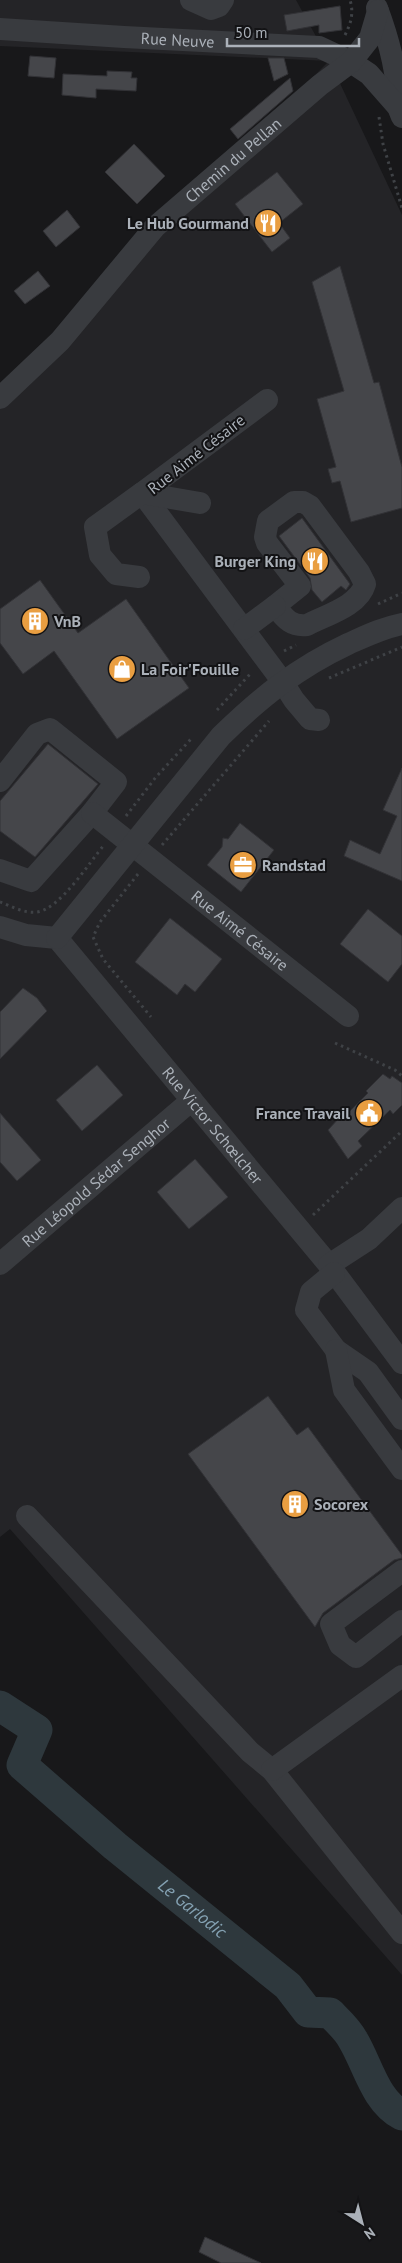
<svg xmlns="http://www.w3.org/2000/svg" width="402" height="2263" font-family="'PT Sans',sans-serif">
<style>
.built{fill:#242427}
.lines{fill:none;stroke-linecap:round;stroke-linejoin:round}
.river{stroke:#2e383d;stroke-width:31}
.building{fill:#45464a;stroke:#323236}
.path{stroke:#3f4246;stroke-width:3;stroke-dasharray:2.5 4;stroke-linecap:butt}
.minor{stroke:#393b3f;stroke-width:22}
.labels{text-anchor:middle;stroke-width:4;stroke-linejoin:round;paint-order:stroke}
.street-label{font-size:16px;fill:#abb1b9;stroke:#131315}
.poi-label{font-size:16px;font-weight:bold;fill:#abb1b9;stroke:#131315;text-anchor:start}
.water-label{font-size:18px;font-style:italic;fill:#84a1b2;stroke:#131315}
</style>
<rect width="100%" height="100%" fill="#18181a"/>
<!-- built -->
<path class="built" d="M 0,0 L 296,0 L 329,60 L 402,215 L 402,1975 L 10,1529 L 0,1537 L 0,391 L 329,61 L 0,46 Z"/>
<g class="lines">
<!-- river -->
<path class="river" id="s1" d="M 0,1706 L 37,1730 L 22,1765 L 115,1846 L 288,1986 L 308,2012 L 330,2013 C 338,2021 348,2030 353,2040 C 368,2065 375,2101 402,2115"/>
</g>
<!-- building -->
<path class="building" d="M 340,6 L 342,30 L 319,33 L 319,25 L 287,31 L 284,15 Z
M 30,56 L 56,58 L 54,78 L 28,76 Z
M 268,58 L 284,58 L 288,74 L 274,81 Z
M 107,71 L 132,72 L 131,78 L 137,78 L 136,91 L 96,89 L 96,98 L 62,95 L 63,74 L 107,76 Z
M 290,78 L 293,91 L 238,139 L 230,129 Z
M 134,144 L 165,176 L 137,204 L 105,172 Z
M 277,172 L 303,204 L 279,223 L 290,238 L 272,252 L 235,204 Z
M 67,210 L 80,227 L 56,247 L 43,231 Z
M 340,266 L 374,383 L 379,382 L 402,467 L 402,508 L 351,522 L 340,481 L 332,483 L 328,469 L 336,467 L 317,399 L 344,391 L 312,282 Z
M 38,271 L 50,286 L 25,304 L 14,291 Z
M 302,518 L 350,584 L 346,590 L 341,586 L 322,602 L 312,590 L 310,578 L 279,536 Z
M 40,580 L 78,633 L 126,599 L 189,688 L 117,739 L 54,651 L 23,674 L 0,643 L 0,609 Z
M 48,744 L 98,784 L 35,857 L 0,831 L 0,801 Z
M 402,768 L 402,881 L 344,856 L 350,840 L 380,854 L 397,816 L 383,810 Z
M 240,823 L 274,850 L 241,892 L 207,865 L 222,847 L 223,838 L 228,839 Z
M 368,909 L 402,936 L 402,964 L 388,982 L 340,944 Z
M 170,918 L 222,959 L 195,992 L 185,984 L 177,995 L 135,962 Z
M 23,988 L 37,998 L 47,1011 L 0,1059 L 0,1012 Z
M 97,1065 L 123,1095 L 82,1131 L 56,1100 Z
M 383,1074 L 390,1079 L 392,1076 L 402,1083 L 402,1105 L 393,1114 L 390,1110 L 358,1141 L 362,1146 L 348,1159 L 328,1130 L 339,1118 L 341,1120 L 368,1093 L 366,1091 Z
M 0,1113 L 41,1160 L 17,1181 L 0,1162 Z
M 195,1159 L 228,1197 L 189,1229 L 157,1192 Z
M 268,1396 L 297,1435 L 308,1427 L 402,1555 L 402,1558 L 394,1560 L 323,1613 L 315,1627 L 188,1454 Z
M 205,2237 L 261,2263 L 221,2263 L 199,2252 Z"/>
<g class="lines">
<!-- path -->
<path class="path" d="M 345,35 C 351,23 354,13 350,0
M 379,117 L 383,144 L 402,208
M 378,604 L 402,593
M 284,651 L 296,645
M 329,678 L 402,647
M 217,710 L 252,672
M 126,816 L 156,777 L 191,739
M 162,845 L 269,721
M 138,874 L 100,922 L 93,937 L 103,959 L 151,1017
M 0,902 C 11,906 25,914 37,912 C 60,909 89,863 104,845
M 335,1043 L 395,1070 L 402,1076
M 313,1215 L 402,1131"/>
<!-- minor -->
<g class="minor">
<path d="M 191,0 L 211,9 L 219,6 L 223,0"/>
<path d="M 377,8 C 389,40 398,73 398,107"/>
<path id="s2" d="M 0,29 L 124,37 L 319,47 L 351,62 L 369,74 L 398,107 L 402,117"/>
<path id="s3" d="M 0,398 L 60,341 L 155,227 L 320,85 L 351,62 L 370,38 L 378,11"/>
<path d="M 267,400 L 142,493 L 282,681 L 294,700 L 310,719 L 319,720"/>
<path d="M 294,502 L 303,502 L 310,506 L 359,572 L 365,584 C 359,606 326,615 307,625 C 290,627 284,617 275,606 L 300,586 L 267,543 L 265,537 L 268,521 Z"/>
<path d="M 139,577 L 116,574 L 100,555 L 95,527 L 142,493 L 200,503"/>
<path d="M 244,629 L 275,606"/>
<path d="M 0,781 L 37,734 L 50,729 L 116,782 L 92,813 L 31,881 L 0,870"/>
<path id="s4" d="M 92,813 L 348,1016"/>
<path id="s5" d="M 0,927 L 26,935 L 57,938 L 329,1265 L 402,1363"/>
<path d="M 57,938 L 221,736 C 261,697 297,668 348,644 C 366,636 382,628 402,624"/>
<path id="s6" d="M 0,1264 L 192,1100"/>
<path d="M 329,1265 L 369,1239 L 402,1208"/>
<path d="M 334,1273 L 311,1292 L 306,1310 L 336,1350 L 368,1372 L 402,1419"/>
<path d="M 336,1350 L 344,1390 L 402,1469"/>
<path d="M 27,1516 L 250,1752 L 272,1770 L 402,1933"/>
<path d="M 402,1571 L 331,1624 L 340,1645 L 356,1657 L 402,1621"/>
<path d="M 272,1770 L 402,1676"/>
</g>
</g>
<!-- icons -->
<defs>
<g id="restaurant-disc" transform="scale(1.4375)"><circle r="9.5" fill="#e99e41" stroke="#131315"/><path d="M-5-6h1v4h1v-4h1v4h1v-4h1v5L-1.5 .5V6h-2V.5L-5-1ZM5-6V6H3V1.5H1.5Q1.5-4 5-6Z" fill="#fff"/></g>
<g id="building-disc" transform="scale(1.4375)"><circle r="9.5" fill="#e99e41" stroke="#131315"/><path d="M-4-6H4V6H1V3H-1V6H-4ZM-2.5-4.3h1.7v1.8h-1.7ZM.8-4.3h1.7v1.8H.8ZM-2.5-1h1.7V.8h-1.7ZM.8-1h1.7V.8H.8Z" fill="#fff"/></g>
<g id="shop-disc" transform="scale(1.4375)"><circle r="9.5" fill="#e99e41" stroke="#131315"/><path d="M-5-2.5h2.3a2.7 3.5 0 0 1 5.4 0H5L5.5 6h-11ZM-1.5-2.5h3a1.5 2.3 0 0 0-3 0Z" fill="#fff"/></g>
<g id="office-disc" transform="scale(1.4375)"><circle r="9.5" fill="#e99e41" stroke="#131315"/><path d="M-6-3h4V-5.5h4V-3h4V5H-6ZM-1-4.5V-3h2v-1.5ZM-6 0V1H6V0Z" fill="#fff"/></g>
<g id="civic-disc" transform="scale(1.4375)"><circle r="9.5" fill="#e99e41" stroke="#131315"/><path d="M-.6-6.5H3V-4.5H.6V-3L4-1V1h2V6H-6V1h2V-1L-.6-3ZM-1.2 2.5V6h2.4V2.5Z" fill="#fff"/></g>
</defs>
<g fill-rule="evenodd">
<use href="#restaurant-disc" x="268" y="223"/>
<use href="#restaurant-disc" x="315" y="561"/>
<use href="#building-disc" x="35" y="621"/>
<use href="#shop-disc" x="122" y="669"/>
<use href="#office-disc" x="243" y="865"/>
<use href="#civic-disc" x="369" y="1113"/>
<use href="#building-disc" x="295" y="1504"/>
</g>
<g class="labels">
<!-- street labels -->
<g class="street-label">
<text dy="6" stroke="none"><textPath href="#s2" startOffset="178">Rue Neuve</textPath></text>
<text dy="6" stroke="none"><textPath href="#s3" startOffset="334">Chemin du Pellan</textPath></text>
<text transform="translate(196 454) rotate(-38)" y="6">Rue Aimé Césaire</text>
<text dy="6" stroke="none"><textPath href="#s4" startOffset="189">Rue Aimé Césaire</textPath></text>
<text dy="6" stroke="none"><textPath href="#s5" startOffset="302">Rue Victor Schœlcher</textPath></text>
<text dy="6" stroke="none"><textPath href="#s6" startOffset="126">Rue Léopold Sédar Senghor</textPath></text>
</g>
<!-- poi labels -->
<g class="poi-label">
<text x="249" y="229" text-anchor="end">Le Hub Gourmand</text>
<text x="296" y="567" text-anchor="end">Burger King</text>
<text x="54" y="627">VnB</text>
<text x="141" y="675">La Foir'Fouille</text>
<text x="262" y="871">Randstad</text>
<text x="350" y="1119" text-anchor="end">France Travail</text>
<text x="314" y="1510">Socorex</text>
</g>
<!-- water labels -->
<g class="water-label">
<text dy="6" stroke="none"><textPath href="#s1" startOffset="305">Le Garlodic</textPath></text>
</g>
</g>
<!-- north arrow -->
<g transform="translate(362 2223) rotate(144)" stroke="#131315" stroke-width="4" paint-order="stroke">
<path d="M0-4L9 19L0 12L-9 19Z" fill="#abb1b9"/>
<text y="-8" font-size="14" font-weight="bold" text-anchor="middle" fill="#abb1b9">N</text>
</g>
<!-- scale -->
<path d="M227 38v8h132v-8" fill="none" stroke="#abb1b9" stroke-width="2.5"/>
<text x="235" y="38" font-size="15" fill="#abb1b9" stroke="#131315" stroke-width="4" paint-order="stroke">50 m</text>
</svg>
